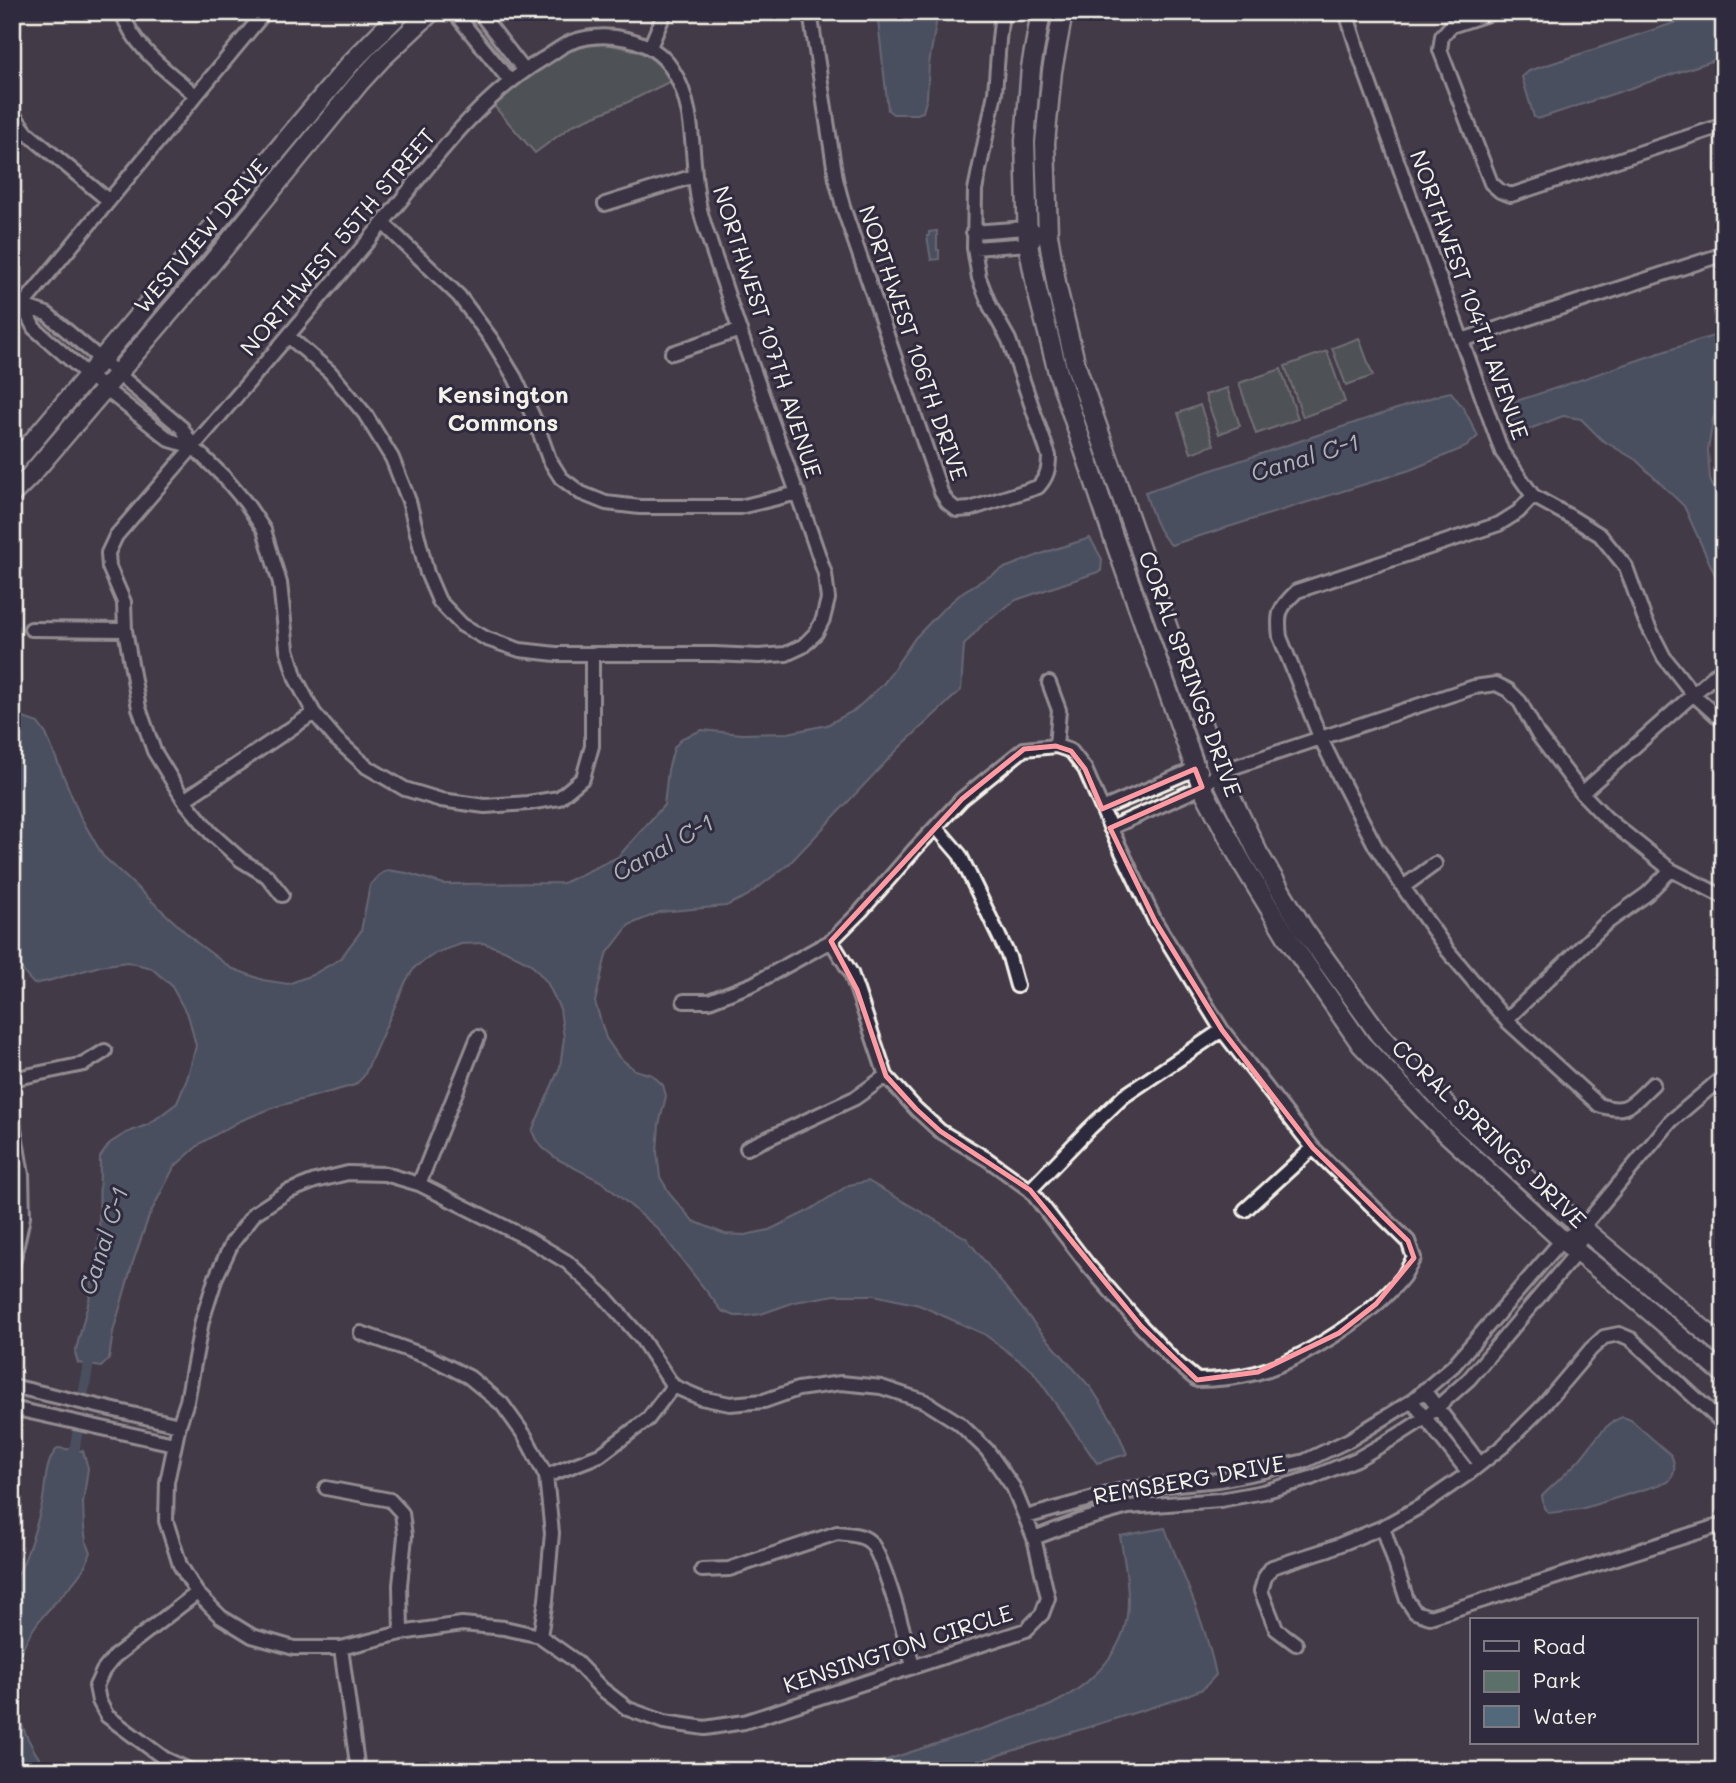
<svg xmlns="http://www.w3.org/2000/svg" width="1736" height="1783" font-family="Mali,sans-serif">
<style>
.green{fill:#5b7069;stroke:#a8b0a8;stroke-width:2}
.water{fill:#52697c;stroke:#939fa7;stroke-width:2}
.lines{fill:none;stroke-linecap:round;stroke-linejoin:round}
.canal{stroke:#52697c;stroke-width:10}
.street-casing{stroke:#f4f1e8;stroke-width:18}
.secondary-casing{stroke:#f4f1e8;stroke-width:23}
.street{stroke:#2f2a3d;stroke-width:12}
.secondary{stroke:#2f2a3d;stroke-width:18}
.marked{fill:none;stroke:#ff9aa2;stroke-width:5;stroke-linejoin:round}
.labels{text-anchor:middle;stroke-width:6;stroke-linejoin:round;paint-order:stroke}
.street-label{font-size:23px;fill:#f4f1e8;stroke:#2f2a3d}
.neighbourhood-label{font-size:24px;font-weight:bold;fill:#f4f1e8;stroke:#2f2a3d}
.water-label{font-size:24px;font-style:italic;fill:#abb4b7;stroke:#2f2a3d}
</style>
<rect width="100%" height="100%" fill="#443a48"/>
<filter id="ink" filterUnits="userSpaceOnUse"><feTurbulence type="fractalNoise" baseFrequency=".0143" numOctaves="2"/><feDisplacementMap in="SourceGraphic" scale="14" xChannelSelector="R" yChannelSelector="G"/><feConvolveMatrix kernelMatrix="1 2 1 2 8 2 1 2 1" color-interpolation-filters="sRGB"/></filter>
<g filter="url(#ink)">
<!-- green -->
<path class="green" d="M 605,44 C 638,50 653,52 671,81 L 628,102 L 573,125 L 535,153 L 494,106 C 520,81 548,57 583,47 C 590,45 598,45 605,44 Z
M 1359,338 L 1373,376 L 1346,385 L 1332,348 Z
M 1327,351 L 1345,402 L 1303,417 L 1285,366 Z
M 1281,369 L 1298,419 L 1256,434 L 1239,383 Z
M 1227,388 L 1240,426 L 1219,434 L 1205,395 Z
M 1200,405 L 1214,445 L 1191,453 L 1178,413 Z"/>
<!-- water -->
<path class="water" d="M 877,12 L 938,12 L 929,64 L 927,97 L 923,112 L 917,114 L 893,114 L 888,110 Z
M 1707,12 L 1724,12 L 1724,57 L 1538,119 L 1534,117 L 1522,77 L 1529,71 Z
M 937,231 L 937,250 L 939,250 L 939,259 L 931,260 L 927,236 L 929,236 L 929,232 Z
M 1724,333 L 1724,395 L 1713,419 L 1708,450 L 1710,479 L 1724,517 L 1724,595 L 1684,506 L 1636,460 L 1602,440 L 1581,419 L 1563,416 L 1522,432 L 1513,402 C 1584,380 1653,353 1724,333 Z
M 1451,392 L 1464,409 L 1478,436 L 1466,447 L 1410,470 L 1171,545 C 1157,532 1151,511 1145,492 L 1442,394 Z
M 1090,538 L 1102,559 L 1101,571 L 1016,600 L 983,624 L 964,645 L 961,690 L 900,747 L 789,864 L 747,896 L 726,906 L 660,912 L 629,925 L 606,955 L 595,1002 L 606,1038 L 619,1057 L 635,1070 L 652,1075 L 663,1085 L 666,1096 L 659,1125 L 657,1152 L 660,1177 L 672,1197 L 693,1221 L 725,1234 L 745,1235 L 769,1230 L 808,1211 L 849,1185 L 868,1181 L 966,1238 L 1041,1332 L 1092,1389 L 1115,1425 L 1127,1454 L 1097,1463 L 1032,1370 L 984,1334 L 919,1305 L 874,1295 L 835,1295 L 795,1302 L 761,1314 L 745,1316 L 735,1316 L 722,1311 L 657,1228 L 602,1182 L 557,1159 L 543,1148 L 536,1140 L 532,1131 L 560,1067 L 564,1038 L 560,1009 L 547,982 L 531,964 L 504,950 L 483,943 L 461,944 L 436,953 L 415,967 L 406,981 L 364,1076 L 355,1085 L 275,1107 L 240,1121 L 201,1143 L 174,1167 L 149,1216 L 133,1262 L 113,1332 L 109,1359 L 101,1367 L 78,1363 L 75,1353 L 89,1300 L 99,1241 L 100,1157 L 110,1143 L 126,1133 L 149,1124 L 177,1103 L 187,1079 L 196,1046 L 189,1018 L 171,985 L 151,968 L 127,962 L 100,966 L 48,981 L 34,984 C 23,974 18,963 12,949 L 12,714 L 38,723 L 46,734 L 80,816 L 103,856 L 196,942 L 231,968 L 263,980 L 288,984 L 312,975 L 340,959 L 361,931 L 370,885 L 378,876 L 387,870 L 407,873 L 444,884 L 563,883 L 618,857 L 664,805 L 668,770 L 674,748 L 682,738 L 702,730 L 742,734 L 788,733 L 827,725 L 855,710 L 884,683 L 915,638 L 942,610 L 964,591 L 1002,569 L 1049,551 Z
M 1623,1417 L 1631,1420 L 1671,1455 C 1676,1465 1676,1474 1668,1482 L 1581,1509 L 1549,1513 L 1544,1508 L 1542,1496 C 1554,1484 1567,1473 1579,1460 C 1592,1446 1604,1422 1623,1417 Z
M 58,1448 L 83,1451 L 88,1468 L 83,1503 L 84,1527 L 86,1541 L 91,1552 C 82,1581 57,1597 39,1621 C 0,1671 12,1723 48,1771 L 12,1771 L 12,1587 C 26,1561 35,1532 42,1504 C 46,1487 44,1461 58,1448 Z
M 1165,1528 C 1183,1576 1206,1624 1216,1675 L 1203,1689 L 1172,1701 L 948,1771 L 854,1771 C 906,1753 959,1737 1011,1719 C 1024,1714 1038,1711 1051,1705 C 1084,1689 1115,1662 1125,1626 C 1132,1599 1125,1563 1120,1536 Z"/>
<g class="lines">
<!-- canal -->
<path class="canal" d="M 1511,421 L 1532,414
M 83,1396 L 91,1351
M 72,1464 L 78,1429"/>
<!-- street casing -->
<g class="street-casing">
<path id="street" d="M 122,12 C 134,49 168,71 195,95
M 454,12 L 510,81
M 479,12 L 524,70
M 810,12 L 836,179 L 844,210 L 941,492 L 947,502 L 957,510 L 970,509 L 1038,487 C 1047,477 1049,469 1049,456 L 1009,340 L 990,306 L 979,278 L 974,248 L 975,190 L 995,93 L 999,40 L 1002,12
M 1346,12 L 1361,60 L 1502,452 L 1533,496 L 1571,517 L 1600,535 L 1626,567 L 1645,620 L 1664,657 L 1693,694 L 1724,722
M 1494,12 L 1451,26 L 1442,36 L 1440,50 L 1491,183 L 1500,191 L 1511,195 L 1724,125
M 650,47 L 665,12
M 12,113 L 27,133 L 108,200
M 605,204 L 694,176
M 383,223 L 459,296 L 492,340 L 515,378 L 537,425 L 549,459 L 561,478 L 581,493 L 606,503 L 640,507 L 740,507 L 798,493
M 973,232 L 1027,228 L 1048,235
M 974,248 L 1028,244 L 1034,241
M 12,298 L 23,306 L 34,328 L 89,376 L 170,440 L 193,447
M 23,306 L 47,314 L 182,428 L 193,447 L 225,478 L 246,503 L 264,530 L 280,583 L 287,649 L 296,679 L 314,713 L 336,739 L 367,767 L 405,789 L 441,800 L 485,806 L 528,803 L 559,798 L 583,778 L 592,746 L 592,654
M 12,318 L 265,12
M 1462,340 L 1724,254
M 672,353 L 740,330
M 31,629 L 125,630
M 1049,683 L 1059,710 L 1056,746
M 1582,793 L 1724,667
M 184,800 L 314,713
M 1102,809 L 1195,769 L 1201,770
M 936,827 L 960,855 L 1009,957 L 1017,986
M 1110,828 L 1202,787 L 1219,772 L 1474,687 L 1496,684 L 1508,690 L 1520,702 L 1538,735 L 1582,793 L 1606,818 L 1671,870 L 1724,897
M 1435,864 L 1403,887 L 1448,951 L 1506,1020 L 1599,1105 C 1628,1115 1632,1103 1653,1084
M 1403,887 L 1376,847 L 1340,778 L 1320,737 L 1280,637 C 1277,613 1279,608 1297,591 L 1499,524 L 1518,512 L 1533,496
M 282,895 L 267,876 L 241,860 L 211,833 L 184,800 L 154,751 L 139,708 L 125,630 L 124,602 L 109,567 L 108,553 L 116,536 C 182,459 249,383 314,305 C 338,276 363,248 386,219 C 433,161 478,98 543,59 C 552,54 561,46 571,42 C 605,30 652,37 672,69 C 700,112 688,169 702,217 C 710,244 720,271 729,299 C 760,391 794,482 825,574 L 828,599 L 823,619 L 816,633 L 803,646 L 786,654 L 759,656 L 714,654 L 556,654 L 520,650 L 487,639 L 462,625 L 439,601 L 427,573 L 409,501 L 392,458 L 365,414 L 330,372 L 288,336
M 684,1001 L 709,1001 L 753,984 L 831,941 L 861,911 L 915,849 L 962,799 L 1024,749 L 1056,746 L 1071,751 L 1085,769 L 1110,827 L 1155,921 L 1222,1030 L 1313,1148 L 1408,1241 L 1414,1258 C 1410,1264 1407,1271 1403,1277 C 1373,1315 1303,1360 1256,1373 C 1236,1378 1218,1380 1197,1380 L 1173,1360 L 1141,1326 L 1087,1264 L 1030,1190 L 987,1159 L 940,1131 L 916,1109 L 886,1076 L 857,990 L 851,973 L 831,941
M 1506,1020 L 1605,924 L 1647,894 L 1671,870
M 12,1079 L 84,1064 L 105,1051
M 12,1117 L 22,1175 L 23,1217 L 12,1268
M 747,1148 L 855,1098 L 886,1076
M 348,1173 L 385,1174 L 419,1184 L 527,1238 L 567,1262 L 605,1297 L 641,1338 L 673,1386 L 701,1398 L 730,1404 L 764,1401 L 798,1389 L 841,1383 L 881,1387 L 924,1401 L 959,1423 L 987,1450 L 1013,1487 L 1034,1538 L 1048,1598 L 1042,1614 L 1026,1630 L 744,1722 L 705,1728 L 664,1722 L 628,1709 L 602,1689 L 574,1660 L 540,1636 L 504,1628 L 462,1624 L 401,1633 L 341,1648 L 294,1648 L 252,1636 L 221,1617 L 197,1593 L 180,1565 L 166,1521 L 167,1482 L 179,1425 L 187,1401 L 202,1321 L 216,1277 L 232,1243 L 255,1213 L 287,1192 L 315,1181 Z
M 419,1184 L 478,1037
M 1030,1190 L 1089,1129 L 1124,1096 L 1222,1030
M 1245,1210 L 1313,1148
M 361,1333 L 431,1358 L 469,1377 L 502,1404 L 525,1436 L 546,1476 L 552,1533 L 546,1600 L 540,1636
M 12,1386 L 179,1425
M 1424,1390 L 1480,1464
M 1412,1401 L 1469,1473
M 12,1408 L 174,1444
M 546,1476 L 600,1455 L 648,1419 L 673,1386
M 326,1488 L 390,1500 L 402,1513 L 405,1536 L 400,1585 L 401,1633
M 1026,1517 L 1126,1489 L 1219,1480 L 1259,1472 L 1305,1461 L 1349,1440 L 1412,1401 L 1453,1366 L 1562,1240 L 1582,1228 L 1671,1121 L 1724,1076
M 1383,1527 L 1407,1600 L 1415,1612 L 1430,1617 L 1724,1524
M 1034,1538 L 1079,1521 L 1128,1507 L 1220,1500 L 1263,1492 L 1311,1478 L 1357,1459 L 1397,1436 L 1425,1418 L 1469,1379 L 1577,1252 L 1582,1228
M 702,1570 L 729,1569 L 837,1533 C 847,1534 861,1534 869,1541 C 884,1554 906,1642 913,1666
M 1296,1644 L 1276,1629 L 1261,1591 L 1265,1577 L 1272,1567 L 1329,1549 L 1383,1527 L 1421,1506 L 1469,1473 L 1503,1446 L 1541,1408 L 1591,1349 L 1604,1337 L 1619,1334 L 1631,1339 L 1724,1424
M 341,1648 L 358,1771
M 191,1771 L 165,1759 L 107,1716 L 99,1701 L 96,1686 L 103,1671 L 115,1656 L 197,1593"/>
</g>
<!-- secondary casing -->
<g class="secondary-casing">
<path id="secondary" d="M 1041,12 L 1031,68 L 1025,141 L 1028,244 L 1037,290 L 1058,372 L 1113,536 L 1202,787 L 1241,861 L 1289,940 L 1361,1044 L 1443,1130 L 1562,1240 L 1626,1291 L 1724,1374
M 1063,12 L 1052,71 L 1045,143 L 1048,235 L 1057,288 L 1076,366 L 1179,660 L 1219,772 L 1258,853 L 1304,930 L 1379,1034 L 1457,1117 L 1582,1228 L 1724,1347
M 12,466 L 350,64 L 401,12
M 12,494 L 30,476 L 211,264 L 359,83 L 382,58 L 431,12"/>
</g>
<!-- street -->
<use href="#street" class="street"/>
<!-- secondary -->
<use href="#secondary" class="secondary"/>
</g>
</g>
<!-- marked area -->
<path d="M0 0H1736V1783H0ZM 1056,746 L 1071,751 L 1085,769 L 1102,809 L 1195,769 L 1202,787 L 1110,828 L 1155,921 L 1222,1030 L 1313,1148 L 1408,1241 L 1414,1258 L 1376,1304 L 1339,1333 L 1258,1372 L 1197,1380 L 1141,1326 L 1030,1190 L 940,1131 L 916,1109 L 886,1076 L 857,990 L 831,941 L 962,799 L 1024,749 Z" fill="#443a48" fill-opacity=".55" fill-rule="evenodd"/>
<path class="marked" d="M 1056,746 L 1071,751 L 1085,769 L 1102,809 L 1195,769 L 1202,787 L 1110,828 L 1155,921 L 1222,1030 L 1313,1148 L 1408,1241 L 1414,1258 L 1376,1304 L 1339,1333 L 1258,1372 L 1197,1380 L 1141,1326 L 1030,1190 L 940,1131 L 916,1109 L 886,1076 L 857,990 L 831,941 L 962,799 L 1024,749 Z"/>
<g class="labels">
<!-- street labels -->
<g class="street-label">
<text transform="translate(201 236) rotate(-50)" y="8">WESTVIEW DRIVE</text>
<text transform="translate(338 242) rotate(-50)" y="8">NORTHWEST 55TH STREET</text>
<text transform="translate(1469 295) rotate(70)" y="8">NORTHWEST 104TH AVENUE</text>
<text transform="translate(767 332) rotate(72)" y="8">NORTHWEST 107TH AVENUE</text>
<text transform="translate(913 343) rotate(71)" y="8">NORTHWEST 106TH DRIVE</text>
<text transform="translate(1190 674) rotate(70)" y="8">CORAL SPRINGS DRIVE</text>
<text transform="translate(1489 1134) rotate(44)" y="8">CORAL SPRINGS DRIVE</text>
<text transform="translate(1189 1480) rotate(-10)" y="8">REMSBERG DRIVE</text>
<text transform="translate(898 1649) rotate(-18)" y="8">KENSINGTON CIRCLE</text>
</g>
<!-- neighbourhood labels -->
<g class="neighbourhood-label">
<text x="503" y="403">Kensington<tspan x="503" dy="28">Commons</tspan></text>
</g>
<!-- water labels -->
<g class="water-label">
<text transform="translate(1305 458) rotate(-17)" y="8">Canal C-1</text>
<text transform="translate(663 848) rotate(-29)" y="8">Canal C-1</text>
<text transform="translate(104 1241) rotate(-72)" y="8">Canal C-1</text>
</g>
</g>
<!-- margin -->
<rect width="1736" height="1783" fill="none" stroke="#2f2a3d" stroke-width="42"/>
<rect x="21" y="21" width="1694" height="1741" fill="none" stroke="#f4f1e8" stroke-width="2.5" filter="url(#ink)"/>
<!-- legend -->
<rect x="1470" y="1618" width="228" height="126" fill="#2f2a3d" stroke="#7e7a81" stroke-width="2"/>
<rect x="1484" y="1641" width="35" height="10" fill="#2f2a3d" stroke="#7e7a81" stroke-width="2"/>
<text x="1533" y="1654" font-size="21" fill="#f4f1e8">Road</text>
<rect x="1484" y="1671" width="35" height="21" fill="#5b7069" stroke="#7e7a81" stroke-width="2"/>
<text x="1533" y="1688" font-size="21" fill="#f4f1e8">Park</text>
<rect x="1484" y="1706" width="35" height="21" fill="#52697c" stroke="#7e7a81" stroke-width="2"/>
<text x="1533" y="1724" font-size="21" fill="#f4f1e8">Water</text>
</svg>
